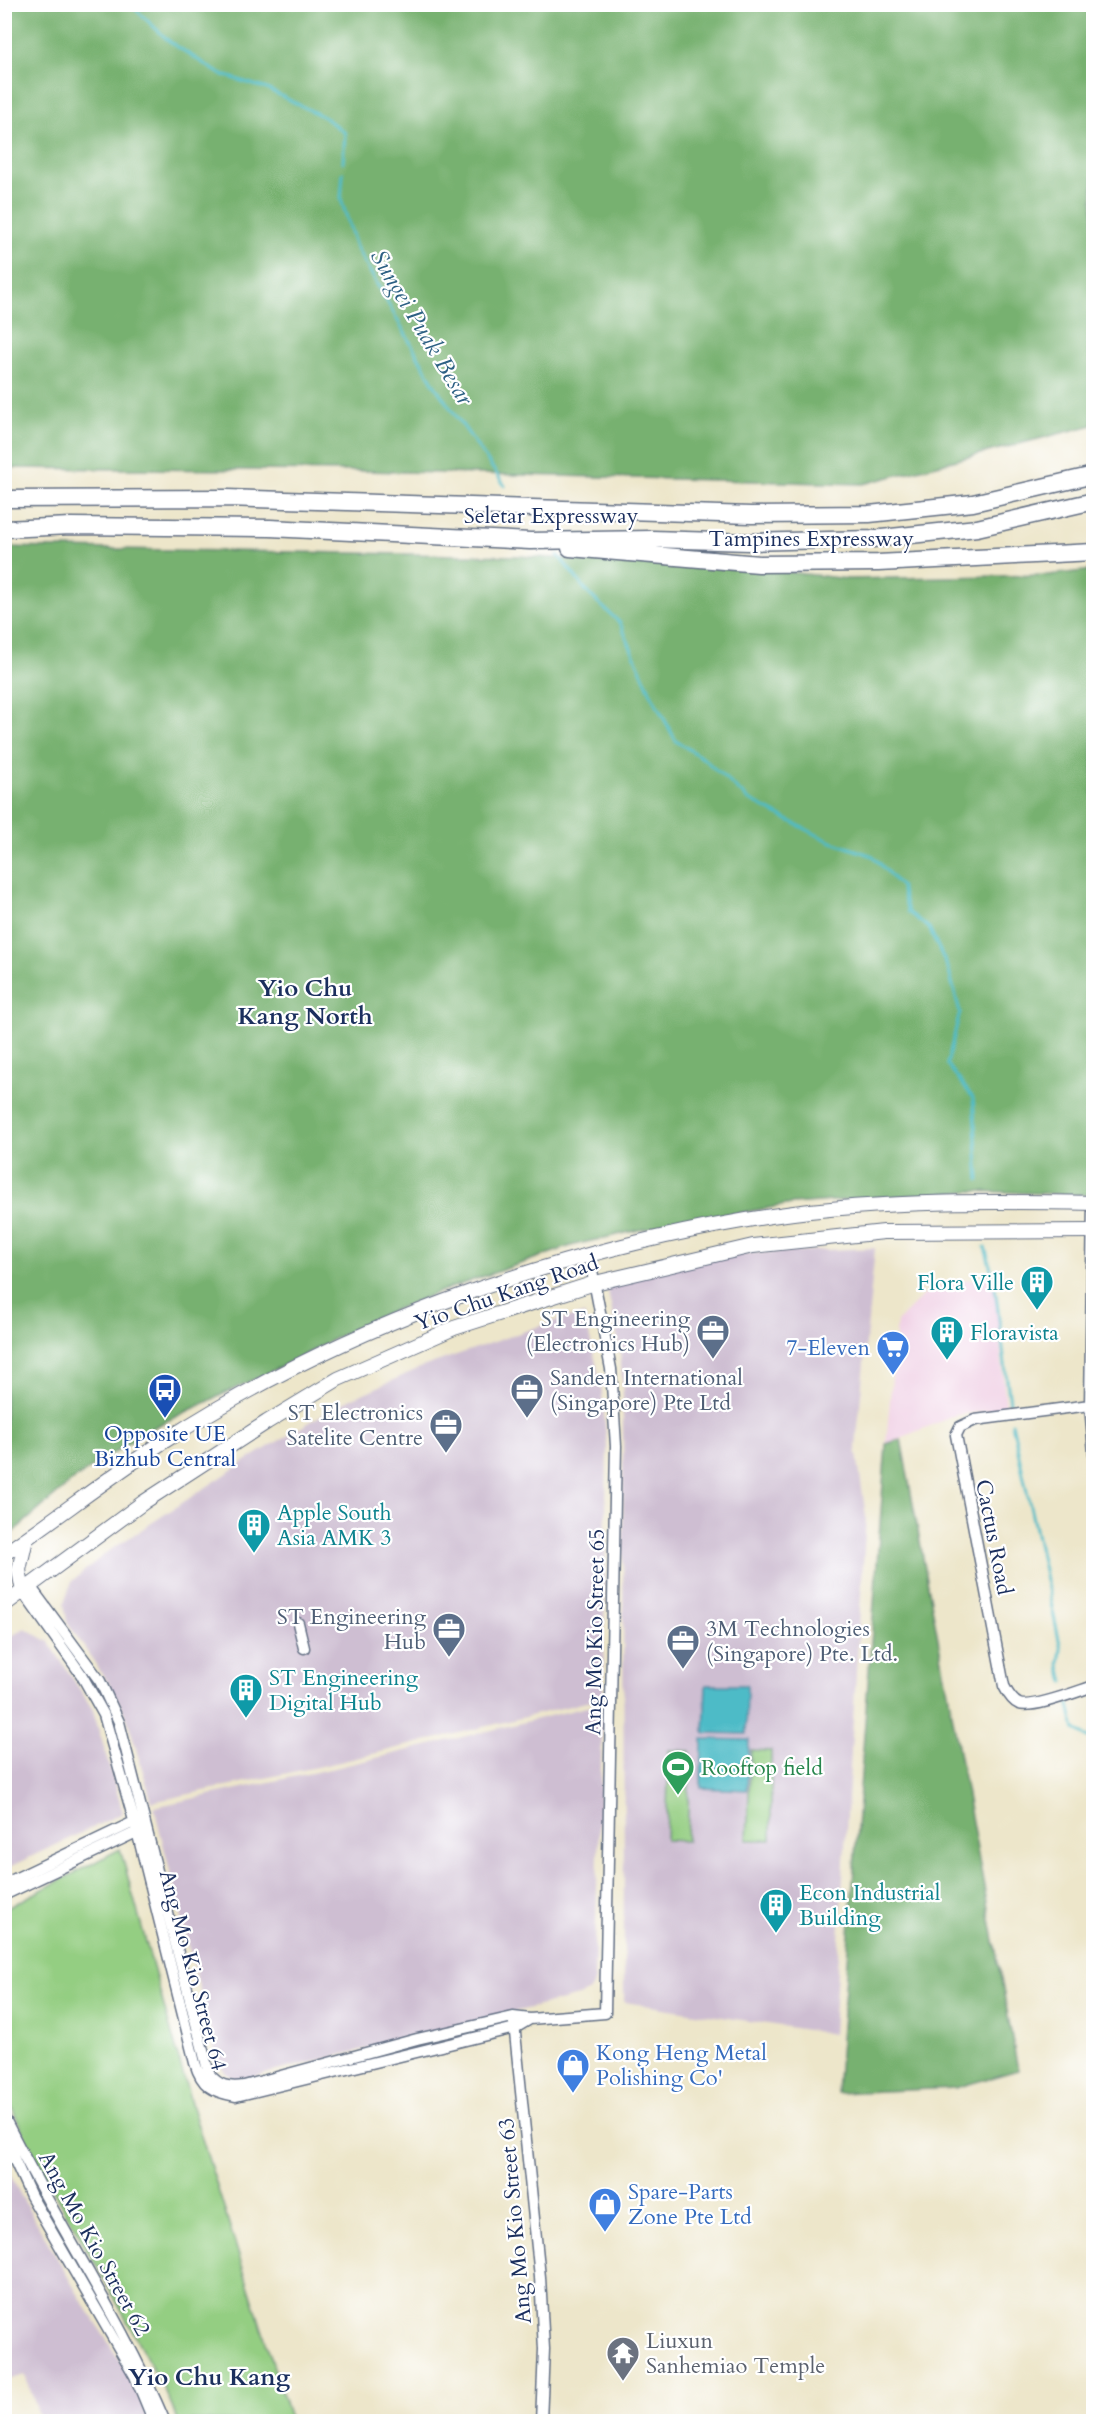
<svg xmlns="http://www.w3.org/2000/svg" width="1098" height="2426" font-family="Cardo,serif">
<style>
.built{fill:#f0d0e5}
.industrial{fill:#cebed2}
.green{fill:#94ce82;stroke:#587e70;stroke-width:1.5}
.forest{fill:#77b170;stroke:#497067;stroke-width:1.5}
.water{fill:#4dbbc7;stroke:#347592;stroke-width:1.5}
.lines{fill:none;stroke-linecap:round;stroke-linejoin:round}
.stream{stroke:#4dbbc7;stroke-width:3}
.minor-casing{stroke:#646f84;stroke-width:13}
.major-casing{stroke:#646f84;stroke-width:16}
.highway-casing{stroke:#646f84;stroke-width:19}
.minor{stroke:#fff;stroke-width:10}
.major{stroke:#fff;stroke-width:14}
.highway{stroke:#fff;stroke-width:16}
.labels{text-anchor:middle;stroke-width:4.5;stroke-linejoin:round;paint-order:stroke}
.street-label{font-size:22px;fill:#1b2f5e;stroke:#fff}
.culture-label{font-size:22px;fill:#0d838f;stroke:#fff;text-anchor:start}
.service-label{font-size:22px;fill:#4e5e75;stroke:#fff;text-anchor:end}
.shop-label{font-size:22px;fill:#366cbe;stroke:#fff;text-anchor:start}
.transit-label{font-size:22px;fill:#164399;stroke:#fff}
.leisure-label{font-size:22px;fill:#27864d;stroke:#fff;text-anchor:start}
.worship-label{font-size:22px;fill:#5b616d;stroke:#fff;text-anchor:start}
.water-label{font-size:24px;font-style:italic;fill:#2c6083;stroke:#fff}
.neighbourhood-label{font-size:24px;font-weight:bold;fill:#1b2f5e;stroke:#fff}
</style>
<rect width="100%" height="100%" fill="#fff"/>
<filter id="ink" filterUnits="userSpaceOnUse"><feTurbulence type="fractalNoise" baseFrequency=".0167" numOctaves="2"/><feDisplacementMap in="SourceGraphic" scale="12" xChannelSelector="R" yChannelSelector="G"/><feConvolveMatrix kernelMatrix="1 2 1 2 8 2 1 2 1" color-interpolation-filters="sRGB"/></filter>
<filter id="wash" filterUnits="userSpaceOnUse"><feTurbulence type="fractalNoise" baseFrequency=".008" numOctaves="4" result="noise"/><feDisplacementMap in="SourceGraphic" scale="24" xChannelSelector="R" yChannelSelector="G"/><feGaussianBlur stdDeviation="1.35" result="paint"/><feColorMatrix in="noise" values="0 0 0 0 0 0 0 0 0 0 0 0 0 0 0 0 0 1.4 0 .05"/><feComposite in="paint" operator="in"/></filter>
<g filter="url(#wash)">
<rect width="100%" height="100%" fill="#ede6ca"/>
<!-- built -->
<path class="built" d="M 994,1274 L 1006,1408 L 956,1415 L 886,1444 L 897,1322 L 930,1289 Z"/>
<!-- industrial -->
<path class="industrial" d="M 875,1248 L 856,1447 L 866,1517 L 833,2034 L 624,2002 L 623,1394 L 620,1350 L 606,1282 L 732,1254 Z
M 584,1314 L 601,1383 L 607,1446 L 603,1698 L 340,1762 L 152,1802 L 127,1718 L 109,1684 L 67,1622 L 64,1603 L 72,1581 L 106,1553 L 252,1457 L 338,1405 L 422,1367 L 551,1322 Z
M 25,1628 L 49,1642 L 93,1710 L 123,1813 L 5,1869 L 5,1640 Z
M 603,1703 L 594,1979 L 590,1991 L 579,1996 L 244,2079 L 232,2078 L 225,2072 L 217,2059 L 154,1807 L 339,1767 Z
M 4,2162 L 20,2194 L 79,2296 L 131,2379 L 149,2421 L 41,2421 L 25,2375 L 5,2381 Z"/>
<!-- green -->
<path class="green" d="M 669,1750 L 690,1751 L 687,1841 L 666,1840 Z
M 751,1750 L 771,1751 L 771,1840 L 747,1840 Z
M 120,1849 L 193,2110 L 291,2421 L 177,2421 L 170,2401 L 103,2277 L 36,2161 L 5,2093 L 5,1909 Z"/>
<!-- forest -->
<path class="forest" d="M 5,4 L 1093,5 L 1093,425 L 863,484 L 364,471 L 5,468 Z
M 4,547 L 517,556 L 771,570 L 848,579 L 1048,575 L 1093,570 L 1093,1195 L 970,1191 L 792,1204 L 639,1230 L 574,1245 L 439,1292 L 365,1322 L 299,1358 L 148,1430 L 72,1481 L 5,1539 Z
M 901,1439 L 1018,2070 L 955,2088 L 837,2093 L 886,1444 Z"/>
<!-- water -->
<path class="water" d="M 706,1685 L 747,1685 L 746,1734 L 704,1733 Z
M 702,1739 L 749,1740 L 747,1790 L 701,1788 Z"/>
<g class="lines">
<!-- stream -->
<path class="stream" d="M 130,4 L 170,42 L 220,74 L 267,89 L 324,117 L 345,133 L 343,162
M 343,173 L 341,199 L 356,247 L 435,386 L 505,486
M 558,555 L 589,594 L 620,623 L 653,698 L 676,741 L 704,759 L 749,800 L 829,841 L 873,856 L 901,887 L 908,912 L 929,928 L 948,968 L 960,1012 L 947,1064 L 973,1098 L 979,1180
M 985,1247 L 994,1280 L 1010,1403
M 1012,1423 L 1061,1649 L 1059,1663 L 1064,1681
M 1068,1701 L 1075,1730 L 1094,1740"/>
</g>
</g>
<g filter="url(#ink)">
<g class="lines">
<!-- minor casing -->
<g class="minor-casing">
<path id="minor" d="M 1093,1203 L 1090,1405 L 1094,1454
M 1090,1405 L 975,1420 L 960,1427 L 956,1435 L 1004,1686 C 1007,1692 1012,1701 1019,1704 C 1033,1709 1078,1691 1094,1686
M 30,1586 L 100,1681 L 119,1722 L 209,2074 C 219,2086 228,2088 244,2086 L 417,2039 L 513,2017 L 530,2019 L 605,2013 L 616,1446 L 611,1369 L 589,1255
M 23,1592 L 81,1674 L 104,1715 L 137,1831 L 195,2063 C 202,2086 212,2092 236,2096 L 515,2028 L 530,2019
M 298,1623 L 304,1648
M 4,1884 L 140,1819
M 4,1895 L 143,1829
M 514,2023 L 540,2277 L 544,2349 L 541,2422
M 4,2117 C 54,2220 120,2316 165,2422
M 4,2137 L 31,2196 L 135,2376 L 154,2422"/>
</g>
<!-- major casing -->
<g class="major-casing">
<path id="major" d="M 4,1554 C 58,1517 109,1477 163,1442 C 338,1329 542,1255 747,1220 C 861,1200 978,1201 1094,1203
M 23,1592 L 19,1570 L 26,1539
M 4,1605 L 144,1502 L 267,1422 L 338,1379 L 454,1328 L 595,1283 L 753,1246 L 884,1232 L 1094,1231"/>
</g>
<!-- highway casing -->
<g class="highway-casing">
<path id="highway" d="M 4,499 L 227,498 L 751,515 L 869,514 L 973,503 L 1094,475
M 4,529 L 71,526 L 270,528 L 530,541 L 652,539 L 749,542 L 872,539 L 977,528 L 1094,501
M 570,548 L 759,564 L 878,563 L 1094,552"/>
</g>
<!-- minor -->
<use href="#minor" class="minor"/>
<!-- major -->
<use href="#major" class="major"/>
<!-- highway -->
<use href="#highway" class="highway"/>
</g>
</g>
<!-- icons -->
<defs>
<g id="building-pin" transform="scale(1.725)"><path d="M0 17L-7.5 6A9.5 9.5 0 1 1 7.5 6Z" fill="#0f9aa8" stroke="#fff"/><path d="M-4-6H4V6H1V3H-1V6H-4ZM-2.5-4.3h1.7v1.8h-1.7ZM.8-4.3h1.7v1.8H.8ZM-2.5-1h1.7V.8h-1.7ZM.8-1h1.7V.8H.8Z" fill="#fff"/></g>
<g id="office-pin" transform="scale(1.725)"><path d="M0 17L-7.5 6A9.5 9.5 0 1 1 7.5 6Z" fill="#5c6f8a" stroke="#fff"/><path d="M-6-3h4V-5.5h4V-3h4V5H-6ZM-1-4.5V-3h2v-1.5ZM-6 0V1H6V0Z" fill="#fff"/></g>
<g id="supermarket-pin" transform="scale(1.725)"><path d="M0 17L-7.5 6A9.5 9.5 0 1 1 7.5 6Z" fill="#3f7fe0" stroke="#fff"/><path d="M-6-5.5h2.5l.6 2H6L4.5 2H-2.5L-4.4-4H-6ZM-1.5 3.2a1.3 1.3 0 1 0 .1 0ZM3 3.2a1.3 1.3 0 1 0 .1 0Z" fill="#fff"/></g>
<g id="bus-pin" transform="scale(1.725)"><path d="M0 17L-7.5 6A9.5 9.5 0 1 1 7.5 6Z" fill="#1a4fb4" stroke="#fff"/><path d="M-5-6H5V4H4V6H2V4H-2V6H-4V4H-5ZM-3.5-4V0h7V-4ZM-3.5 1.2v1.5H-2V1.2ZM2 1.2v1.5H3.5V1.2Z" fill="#fff"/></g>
<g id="stadium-pin" transform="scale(1.725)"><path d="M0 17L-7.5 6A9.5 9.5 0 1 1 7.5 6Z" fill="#2e9e5b" stroke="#fff"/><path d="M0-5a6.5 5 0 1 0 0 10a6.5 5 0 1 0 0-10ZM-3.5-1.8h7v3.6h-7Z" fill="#fff"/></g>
<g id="shop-pin" transform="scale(1.725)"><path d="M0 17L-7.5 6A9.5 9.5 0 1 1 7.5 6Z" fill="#3f7fe0" stroke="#fff"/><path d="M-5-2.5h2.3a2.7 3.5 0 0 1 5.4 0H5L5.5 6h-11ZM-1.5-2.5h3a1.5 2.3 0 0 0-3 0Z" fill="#fff"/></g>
<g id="temple-pin" transform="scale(1.725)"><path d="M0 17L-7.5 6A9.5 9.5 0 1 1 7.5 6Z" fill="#6b7280" stroke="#fff"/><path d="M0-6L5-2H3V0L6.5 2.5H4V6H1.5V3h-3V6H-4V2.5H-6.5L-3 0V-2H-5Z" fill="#fff"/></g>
</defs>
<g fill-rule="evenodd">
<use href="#building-pin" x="1037" y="1282"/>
<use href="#office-pin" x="713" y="1331"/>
<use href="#building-pin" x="947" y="1332"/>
<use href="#supermarket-pin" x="893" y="1347"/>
<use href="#bus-pin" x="165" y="1390"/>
<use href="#office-pin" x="527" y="1390"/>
<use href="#office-pin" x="446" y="1425"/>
<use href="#building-pin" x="254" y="1525"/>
<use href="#office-pin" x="449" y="1629"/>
<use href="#office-pin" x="683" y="1641"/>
<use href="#building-pin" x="246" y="1690"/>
<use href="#stadium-pin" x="678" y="1767"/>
<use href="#building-pin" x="776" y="1905"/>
<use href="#shop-pin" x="573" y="2065"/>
<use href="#shop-pin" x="605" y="2204"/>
<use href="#temple-pin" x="623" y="2353"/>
</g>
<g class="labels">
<!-- street labels -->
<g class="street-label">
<text x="551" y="523">Seletar Expressway</text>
<text x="811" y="546">Tampines Expressway</text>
<text transform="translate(506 1292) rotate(-19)" y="8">Yio Chu Kang Road</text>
<text transform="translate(995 1537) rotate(79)" y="8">Cactus Road</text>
<text transform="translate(594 1632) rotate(-89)" y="8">Ang Mo Kio Street 65</text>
<text transform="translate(194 1970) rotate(75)" y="8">Ang Mo Kio Street 64</text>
<text transform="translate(514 2221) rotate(-95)" y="8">Ang Mo Kio Street 63</text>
<text transform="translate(95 2243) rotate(61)" y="8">Ang Mo Kio Street 62</text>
</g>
<!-- culture labels -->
<g class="culture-label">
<text x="1014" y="1290" text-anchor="end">Flora Ville</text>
<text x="970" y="1340">Floravista</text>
<text x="277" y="1520">Apple South<tspan x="277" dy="25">Asia AMK 3</tspan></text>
<text x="269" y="1685">ST Engineering<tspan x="269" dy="25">Digital Hub</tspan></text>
<text x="799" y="1900">Econ Industrial<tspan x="799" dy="25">Building</tspan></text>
</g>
<!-- service labels -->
<g class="service-label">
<text x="690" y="1326">ST Engineering<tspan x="690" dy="25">(Electronics Hub)</tspan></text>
<text x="550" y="1385" text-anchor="start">Sanden International<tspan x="550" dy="25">(Singapore) Pte Ltd</tspan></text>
<text x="423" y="1420">ST Electronics<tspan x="423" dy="25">Satelite Centre</tspan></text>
<text x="426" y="1624">ST Engineering<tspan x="426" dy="25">Hub</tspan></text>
<text x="706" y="1636" text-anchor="start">3M Technologies<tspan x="706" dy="25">(Singapore) Pte. Ltd.</tspan></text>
</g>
<!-- shop labels -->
<g class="shop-label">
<text x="870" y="1355" text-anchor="end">7-Eleven</text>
<text x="596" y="2060">Kong Heng Metal<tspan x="596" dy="25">Polishing Co'</tspan></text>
<text x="628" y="2199">Spare-Parts<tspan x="628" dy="25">Zone Pte Ltd</tspan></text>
</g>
<!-- transit labels -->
<g class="transit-label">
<text x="165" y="1441">Opposite UE<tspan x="165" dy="25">Bizhub Central</tspan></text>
</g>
<!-- leisure labels -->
<g class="leisure-label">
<text x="701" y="1775">Rooftop field</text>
</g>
<!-- worship labels -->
<g class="worship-label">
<text x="646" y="2348">Liuxun<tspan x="646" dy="25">Sanhemiao Temple</tspan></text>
</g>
<!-- water labels -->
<g class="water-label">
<text transform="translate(422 327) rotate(59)" y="8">Sungei Puak Besar</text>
</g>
<!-- neighbourhood labels -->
<g class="neighbourhood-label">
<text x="305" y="996">Yio Chu<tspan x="305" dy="28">Kang North</tspan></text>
<text x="209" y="2385">Yio Chu Kang</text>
</g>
</g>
<!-- margin -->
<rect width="1098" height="2426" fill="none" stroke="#fff" stroke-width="24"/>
</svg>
